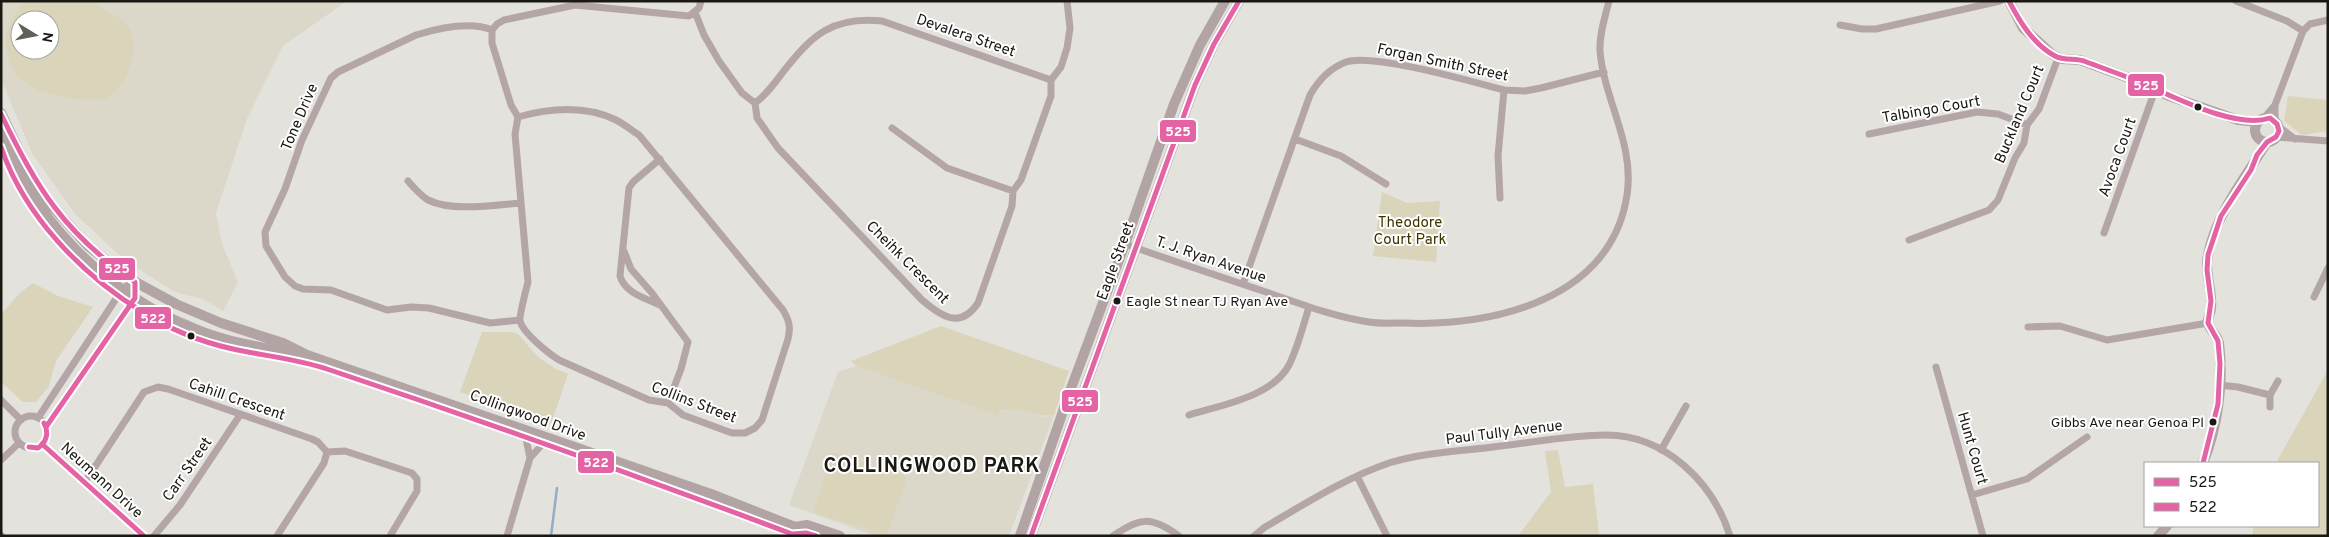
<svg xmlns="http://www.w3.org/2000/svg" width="2329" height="537" font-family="Overpass,sans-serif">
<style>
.built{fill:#dbd8ca;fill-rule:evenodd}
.green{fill:#dad4bb;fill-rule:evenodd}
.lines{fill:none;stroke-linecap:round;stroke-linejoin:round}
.stream{stroke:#94abcb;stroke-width:2.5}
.street{stroke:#b4a6a6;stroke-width:7}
.secondary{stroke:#b2a4a4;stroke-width:10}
.bus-1-casing{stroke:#fff;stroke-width:9}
.bus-2-casing{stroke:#fff;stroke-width:9}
.bus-1{stroke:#e463a4;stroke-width:5}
.bus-2{stroke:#e463a4;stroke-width:5}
.bus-dot{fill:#191813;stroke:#fff;stroke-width:2}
.labels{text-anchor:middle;stroke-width:4;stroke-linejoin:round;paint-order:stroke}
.bus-label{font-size:14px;fill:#191813;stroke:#fff;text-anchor:start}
.street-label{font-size:15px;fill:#191813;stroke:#fff}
.park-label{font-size:15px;fill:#3e3400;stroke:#fff}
.district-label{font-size:20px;font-weight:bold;letter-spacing:1px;fill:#191813;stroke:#fff}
.line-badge{stroke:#fff;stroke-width:2}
.badge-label{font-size:14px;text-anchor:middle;font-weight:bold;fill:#fff}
</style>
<rect width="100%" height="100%" fill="#e4e2dc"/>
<!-- built -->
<path class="built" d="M 1,1 L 347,1 L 283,46 L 247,119 L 216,213 L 222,244 L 238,282 L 223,311 L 203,299 L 175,292 L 149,276 L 118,254 L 75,214 L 32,153 L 2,82 ZM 20,20 L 50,20 L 50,50 L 20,50 Z
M 856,366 L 999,416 L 999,410 L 1011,408 L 1045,417 L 1054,415 L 1009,536 L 875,536 L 789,505 L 838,372 Z"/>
<!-- green -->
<path class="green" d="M 27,1 C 47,1 69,0 88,1 C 93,2 97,6 101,8 C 123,19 136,25 133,52 C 132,67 123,86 111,95 C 102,102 89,101 78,99 C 60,97 39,93 24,82 C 0,60 0,22 27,1 ZM 20,20 L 50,20 L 50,50 L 20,50 Z
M 2288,96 L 2328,100 L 2328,131 L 2302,135 L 2284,121 Z
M 1382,192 L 1407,203 L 1440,201 L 1436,262 L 1373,256 Z
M 33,283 L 58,296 L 93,307 L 56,361 L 49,386 L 36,402 L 23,402 L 1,382 L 1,314 L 21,292 Z
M 941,326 L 1069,371 L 1054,415 C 1035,419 1021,405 999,410 L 999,416 L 856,366 L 851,361 Z
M 482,332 L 511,332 L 518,334 L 538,357 L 556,369 L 568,374 L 551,424 L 460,392 Z
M 2328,370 L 2328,536 L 2252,536 L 2254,526 L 2318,526 L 2318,463 L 2276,463 Z
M 1558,450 L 1565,487 L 1593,484 L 1599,535 L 1518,536 L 1551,492 L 1545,451 Z
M 833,452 L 907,477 L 887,536 L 813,512 Z"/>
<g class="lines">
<!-- stream -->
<path class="stream" d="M 551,536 L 557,488"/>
<!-- street -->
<path class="street" d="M 2236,1 L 2287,21 L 2303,31
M 695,12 L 704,35 L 719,61 L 742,93 L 755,103 L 757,118 L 778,148 L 922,300 C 941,316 960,330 978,303 L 1012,206 L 1013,191 L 1021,180 L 1051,96 L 1051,80 L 1061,67 L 1067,48 L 1070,28 L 1067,1
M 1840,25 L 1862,29 L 1876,29 L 2000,1
M 492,30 L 492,43 L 511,105 L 518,117 L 515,134 L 528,282 C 526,290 519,316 520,321 C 523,333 548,353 559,360 L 649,400 L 668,403 L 683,415 L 732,433 L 745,433 L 755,428 L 762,420 L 788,339 C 791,327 789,320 783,310 L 639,135 C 631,130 624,124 616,120 C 586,105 549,108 518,117
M 755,103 C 766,95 774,84 783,72 C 812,35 832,16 882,21 L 1051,80
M 2275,105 L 2275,121
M 2264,118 L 2275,105 L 2303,31 L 2310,24 L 2328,20
M 2279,127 L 2295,139
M 892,128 L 947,168 L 1013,191
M 1869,134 L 1977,112 L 1998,114 L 2027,125
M 2276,137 L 2328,141
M 1295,139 L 1341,156 L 1386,184
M 408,181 C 414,188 420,195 428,200 C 452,212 495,205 521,203
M 1500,198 L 1498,156 L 1504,90
M 2104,233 L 2155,90
M 1909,240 L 1989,210 L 1998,200 L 2015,158 L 2024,143 L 2027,125 L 2039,109 L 2058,58
M 1125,244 C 1173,261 1221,277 1269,293 C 1301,304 1335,317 1369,322 C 1381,324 1393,323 1404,323 C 1494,327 1611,299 1627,195 C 1635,144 1604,100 1600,51 C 1599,35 1605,17 1609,1
M 624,251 L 631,269 L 652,293 L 688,342 L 681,369 L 668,403
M 1243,284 L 1310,95 C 1318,81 1330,68 1346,62 C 1373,53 1473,82 1504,90 L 1525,91 L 1541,88 L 1604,72
M 2314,297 L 2328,268
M 660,305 C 645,298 625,293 620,276 L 629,188 L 633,182 L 660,159
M 520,320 L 490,323 L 429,308 L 411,307 L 387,310 L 331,290 L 303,289 L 295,286 L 285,277 L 266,246 L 265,232 L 285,189 L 302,140 L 331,78 L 338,72 L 416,35 C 439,28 470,21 492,30 L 497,24 L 504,20 L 575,5 L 689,16 L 699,8 L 701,1
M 2028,327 L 2060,326 L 2107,340 L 2208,323
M 1936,367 L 1983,536
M 2219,385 L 2238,387 L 2270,395 L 2278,381
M 2270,395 L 2270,407
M 1,400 L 21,420
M 1189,415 C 1221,405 1272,397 1289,365 C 1298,347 1303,326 1309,307
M15 432a16 16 0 1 1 32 0a16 16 0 1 1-32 0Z
M 38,418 L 123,288 L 135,282 L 135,298 L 46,427
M 42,444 L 144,536
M 1661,450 L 1686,406
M 327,452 L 345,451 L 412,473 L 417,479 L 417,491 L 390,536
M 530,458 L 548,438
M 1,460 L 19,443
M 1357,476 L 1387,536
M 85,482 L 144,392 L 158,387 L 168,389 L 312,439 L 318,442 L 327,452 L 324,463 L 277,536
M 1972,495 L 2027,479 L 2087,437
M 1,535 L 2,536
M 154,536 L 180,505 L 240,415
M 507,536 L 530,458 L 524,429
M 1113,536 C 1141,517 1151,516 1179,536
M 1254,536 L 1265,527 C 1305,504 1345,478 1389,463 C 1424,452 1464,451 1501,446 C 1536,442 1571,435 1606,435 C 1665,435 1713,482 1730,536"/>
<!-- secondary -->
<path class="secondary" d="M 2009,1 L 2023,28 L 2053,55 L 2062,59 L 2080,60 L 2137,81 L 2169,96 L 2238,120 L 2258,122
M 1,113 L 27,167 L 50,204 L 87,245 L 128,278 L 176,304 L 221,323 L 283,343 L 307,355 L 711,494 L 795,527 L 803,536
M2255 130a12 12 0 1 1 24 0a12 12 0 1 1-24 0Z
M 2,125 C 26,216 107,294 193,328 C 226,342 262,348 296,353
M 2203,463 C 2218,427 2224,382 2219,343 C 2217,334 2210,331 2208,323 C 2207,318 2211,313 2211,308 C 2213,290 2204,274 2208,255 C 2216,213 2246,177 2267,142
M 795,527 L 807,525 L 840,536
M 1020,536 L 1070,391 L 1125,244 L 1174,104 L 1200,45 L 1225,1
M 1031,536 L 1195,85 L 1214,44 L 1239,1
M 2158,536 L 2167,526"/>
<!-- bus-1 casing -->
<g class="bus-1-casing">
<path id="bus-1" d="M 2009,1 C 2020,22 2033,44 2055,56 C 2064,61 2074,58 2084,61 C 2102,68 2120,74 2137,81 C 2171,95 2235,130 2270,118 L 2277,124 L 2279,131 L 2276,137 L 2267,142 L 2257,155 L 2251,170 L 2221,216 L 2208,255 L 2207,270 L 2211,301 L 2208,323 L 2218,341 L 2220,364 L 2218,404 L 2203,463
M 1,114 C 38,190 64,233 135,282 L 135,298 L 46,427
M 42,444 L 144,536
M 29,447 L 38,448 C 47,442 49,432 44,423
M 1031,536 L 1195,85 L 1214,44 L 1239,1"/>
</g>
<!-- bus-2 casing -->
<g class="bus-2-casing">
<path id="bus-2" d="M 1,147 C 24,215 81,274 141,311 C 169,329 201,342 233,349 C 265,356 297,359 327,369 C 483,421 638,476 792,534 L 806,533 L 816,536"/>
</g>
<!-- bus-1 -->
<use href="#bus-1" class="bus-1"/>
<!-- bus-2 -->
<use href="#bus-2" class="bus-2"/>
</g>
<!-- markers -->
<g class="bus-dot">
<circle cx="2198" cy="107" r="4.5"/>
<circle cx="1117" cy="301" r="4.5"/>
<circle cx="191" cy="336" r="4.5"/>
<circle cx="2213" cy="422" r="4.5"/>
</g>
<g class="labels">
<!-- bus labels -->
<g class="bus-label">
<text x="1126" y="306">Eagle St near TJ Ryan Ave</text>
<text x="2204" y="427" text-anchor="end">Gibbs Ave near Genoa Pl</text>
</g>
<!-- street labels -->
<g class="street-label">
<text transform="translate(966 35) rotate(19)" y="5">Devalera Street</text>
<text transform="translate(1443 62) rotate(12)" y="5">Forgan Smith Street</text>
<text transform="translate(1931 109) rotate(-10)" y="5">Talbingo Court</text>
<text transform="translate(2019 114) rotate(-67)" y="5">Buckland Court</text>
<text transform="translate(299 117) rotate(-67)" y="5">Tone Drive</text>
<text transform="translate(2117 157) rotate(-70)" y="5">Avoca Court</text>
<text transform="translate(1211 259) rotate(19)" y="5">T. J. Ryan Avenue</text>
<text transform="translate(1115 261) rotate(-70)" y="5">Eagle Street</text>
<text transform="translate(908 262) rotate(45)" y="5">Cheihk Crescent</text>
<text transform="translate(237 399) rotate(19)" y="5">Cahill Crescent</text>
<text transform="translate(694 402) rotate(21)" y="5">Collins Street</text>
<text transform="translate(528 415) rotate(20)" y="5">Collingwood Drive</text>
<text transform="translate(1504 432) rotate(-7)" y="5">Paul Tully Avenue</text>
<text transform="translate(1973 448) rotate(74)" y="5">Hunt Court</text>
<text transform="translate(187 469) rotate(-55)" y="5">Carr Street</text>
<text transform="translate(102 480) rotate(42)" y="5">Neumann Drive</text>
</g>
<!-- park labels -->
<g class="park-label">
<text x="1410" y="227">Theodore<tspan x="1410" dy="17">Court Park</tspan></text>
</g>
<!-- district labels -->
<g class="district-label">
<text x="932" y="472">COLLINGWOOD PARK</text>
</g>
</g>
<g class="line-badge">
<rect x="2127" y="73" width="38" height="24" rx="5" fill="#e463a4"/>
<rect x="1159" y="119" width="38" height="24" rx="5" fill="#e463a4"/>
<rect x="98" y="257" width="38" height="24" rx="5" fill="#e463a4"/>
<rect x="134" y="306" width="38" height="24" rx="5" fill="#e463a4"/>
<rect x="1061" y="389" width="38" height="24" rx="5" fill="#e463a4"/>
<rect x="577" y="450" width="38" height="24" rx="5" fill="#e463a4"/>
</g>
<g class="badge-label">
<text x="2146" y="90">525</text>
<text x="1178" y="136">525</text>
<text x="117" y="273">525</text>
<text x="153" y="323">522</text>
<text x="1080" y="406">525</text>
<text x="596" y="467">522</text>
</g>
<!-- border -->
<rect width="2329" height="537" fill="none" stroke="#191813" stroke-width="5"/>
<!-- legend -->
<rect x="2144" y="462" width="175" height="65" fill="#ffffff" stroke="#a3a3a1"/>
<rect x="2154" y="478" width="25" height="8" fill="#e463a4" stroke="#a3a3a1"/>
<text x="2189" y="487" font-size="15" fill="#191813">525</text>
<rect x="2154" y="503" width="25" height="8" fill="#e463a4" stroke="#a3a3a1"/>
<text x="2189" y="512" font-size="15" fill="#191813">522</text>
<!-- north arrow -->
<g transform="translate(35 35) rotate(100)"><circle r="24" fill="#ffffff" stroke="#a3a3a1"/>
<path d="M0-4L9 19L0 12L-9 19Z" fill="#605f59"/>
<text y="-8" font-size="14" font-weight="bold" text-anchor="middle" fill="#191813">N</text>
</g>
</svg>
